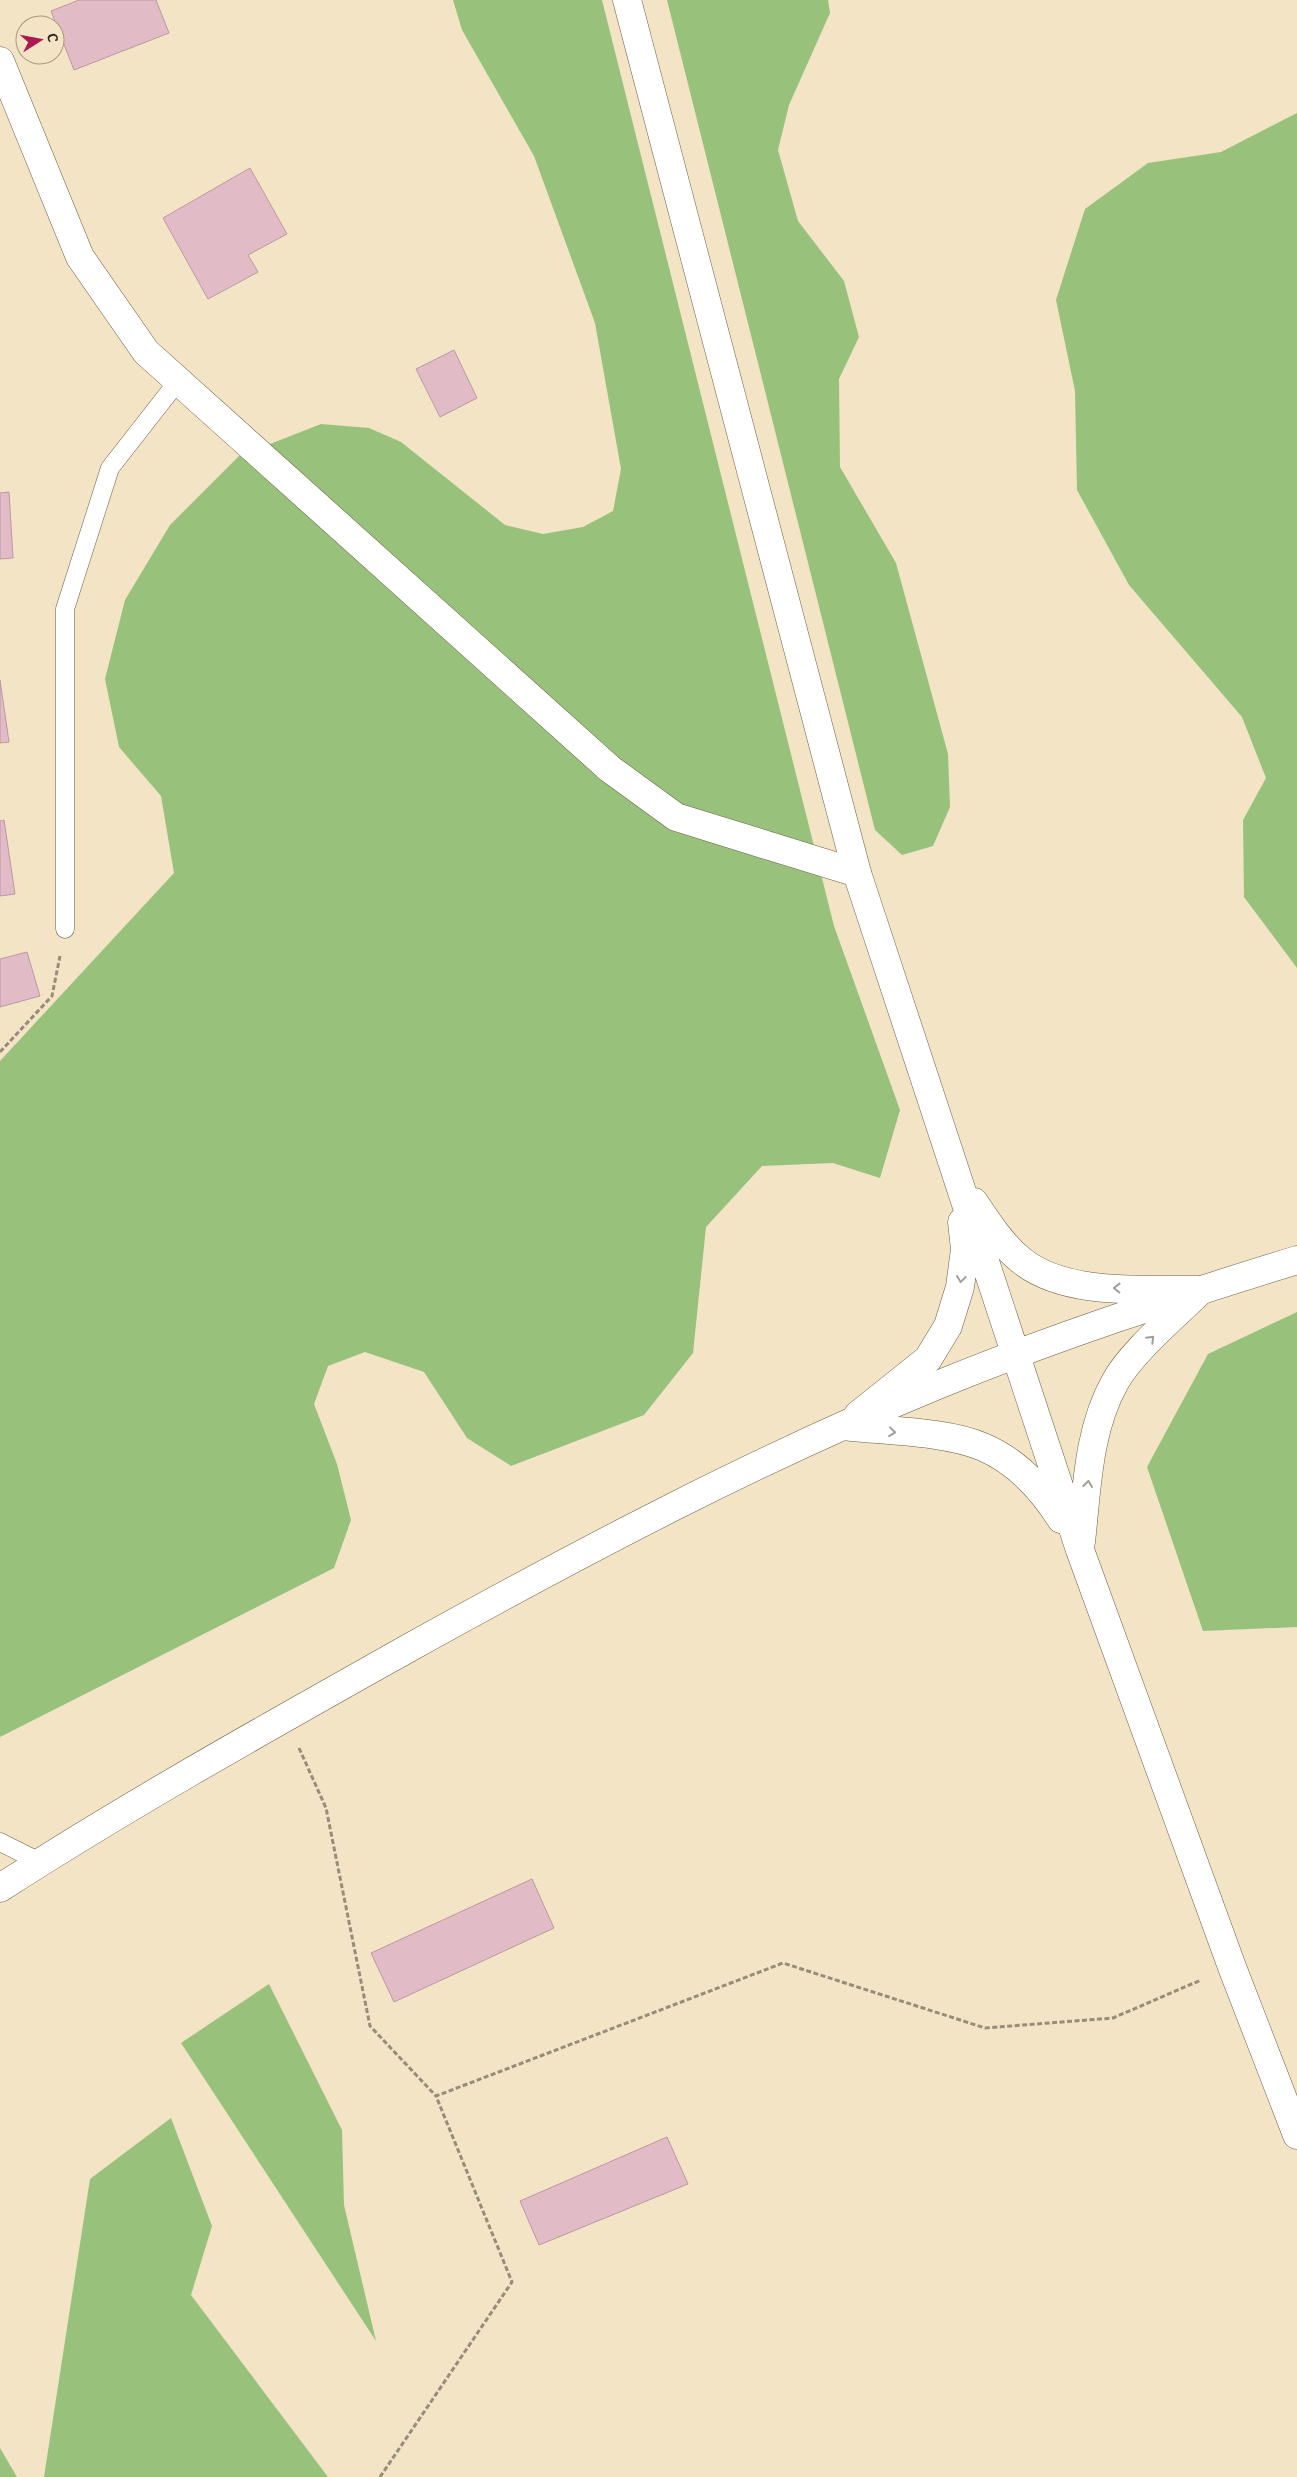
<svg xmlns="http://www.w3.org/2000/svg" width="1297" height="2477" font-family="Bitter,serif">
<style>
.forest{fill:#98c27c}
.building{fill:#e1bcc7;stroke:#bb98a2}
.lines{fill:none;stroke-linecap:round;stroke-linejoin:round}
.service-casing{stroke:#6b5e43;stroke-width:19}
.minor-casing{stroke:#6b5e43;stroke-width:29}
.tertiary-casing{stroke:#6b5e43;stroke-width:29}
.primary-casing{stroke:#6b5e43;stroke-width:29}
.path{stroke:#978d77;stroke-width:3;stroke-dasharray:5 2.5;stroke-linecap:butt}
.service{stroke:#fff;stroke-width:18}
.minor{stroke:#fff;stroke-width:28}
.tertiary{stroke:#fff;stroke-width:28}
.primary{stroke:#fff;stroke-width:28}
.oneway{stroke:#a19f9a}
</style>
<rect width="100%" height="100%" fill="#f2e4c5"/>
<!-- forest -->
<path class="forest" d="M 453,0 L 602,0 L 834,926 L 900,1110 L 880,1178 L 833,1163 L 762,1166 L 706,1227 L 693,1353 L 644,1415 L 511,1466 L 467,1438 L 424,1372 L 365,1352 L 328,1366 L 314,1404 L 337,1464 L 351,1520 L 334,1568 L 0,1737 L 0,1061 L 174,873 L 161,796 L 119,747 L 105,679 L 125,600 L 170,525 L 239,456 L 321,424 L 369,428 L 401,442 L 505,525 L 543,534 L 583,527 L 613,511 L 621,469 L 595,323 L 534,156 L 462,30 Z
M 667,0 L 828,0 L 830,13 L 789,105 L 778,150 L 798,221 L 844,281 L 859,337 L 839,379 L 840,467 L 896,563 L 948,754 L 950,807 L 933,846 L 902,855 L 875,830 Z
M 1297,113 L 1297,968 L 1244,897 L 1243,820 L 1266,778 L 1242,717 L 1129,585 L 1077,490 L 1075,391 L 1056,300 L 1085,209 L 1148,163 L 1221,152 Z
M 1297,1312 L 1297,1627 L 1203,1631 L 1147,1467 L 1208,1354 Z
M 269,1984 L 342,2130 L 344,2205 L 376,2341 L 181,2043 Z
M 171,2118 L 212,2226 L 191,2295 L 328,2477 L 44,2477 L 90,2179 Z
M 0,2448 L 17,2477 L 0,2477 Z"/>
<!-- building -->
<path class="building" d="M 79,0 L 156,0 L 169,33 L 74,70 L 51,11 Z
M 250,168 L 287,234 L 248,255 L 258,272 L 208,299 L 163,218 Z
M 454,350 L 477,398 L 440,417 L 416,369 Z
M 9,492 L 13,558 L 0,559 L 0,493 Z
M 0,680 L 9,742 L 0,743 Z
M 4,820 L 15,894 L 0,896 L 0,821 Z
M 27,952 L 40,996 L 0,1007 L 0,959 Z
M 532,1879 L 554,1928 L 394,2002 L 371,1953 Z
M 667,2137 L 688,2184 L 539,2245 L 520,2201 Z"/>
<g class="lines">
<!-- service casing -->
<g class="service-casing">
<path id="service" d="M 65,929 L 65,609 L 110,468 L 178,381
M 0,1842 L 40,1862"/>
</g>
<!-- minor casing -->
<g class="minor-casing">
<path id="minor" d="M 0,61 L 80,257 L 146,352 L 610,769 L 676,817 L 857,873"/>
</g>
<!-- tertiary casing -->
<g class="tertiary-casing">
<path id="tertiary" d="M 627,0 L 857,873 L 1080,1550 L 1232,1967 L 1297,2135
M 974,1202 C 988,1223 1002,1245 1022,1261 C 1066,1296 1144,1289 1197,1290
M 858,1415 L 928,1359 L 948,1326 L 960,1287 L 965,1249 L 962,1222
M 844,1426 C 884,1431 946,1431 983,1447 C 1016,1461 1042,1489 1061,1519
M 1081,1542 C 1087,1488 1088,1430 1115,1382 C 1132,1351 1175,1316 1201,1290"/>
</g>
<!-- primary casing -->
<g class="primary-casing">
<path id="primary" d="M 0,1888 C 132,1803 270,1726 407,1649 C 580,1553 757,1459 940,1384 C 1057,1336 1177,1297 1297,1260"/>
</g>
<!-- path -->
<path class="path" d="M 0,1052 L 52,996 L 60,956
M 299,1748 L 326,1808 L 370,2026 L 436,2096
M 380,2477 L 512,2282 L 436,2096 L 783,1963 L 985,2028 L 1113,2018 L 1201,1980"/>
<!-- service -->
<use href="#service" class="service"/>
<!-- minor -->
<use href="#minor" class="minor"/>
<!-- tertiary -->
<use href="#tertiary" class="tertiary"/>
<!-- primary -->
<use href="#primary" class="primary"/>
</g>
<!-- one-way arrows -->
<defs><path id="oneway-chevron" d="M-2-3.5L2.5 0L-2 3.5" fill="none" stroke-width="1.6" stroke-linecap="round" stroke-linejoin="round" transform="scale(1.25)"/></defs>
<g class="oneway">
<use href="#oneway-chevron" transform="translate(961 1279) rotate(97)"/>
<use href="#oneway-chevron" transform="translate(1117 1288) rotate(-179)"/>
<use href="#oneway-chevron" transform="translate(1151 1339) rotate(-45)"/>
<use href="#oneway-chevron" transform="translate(892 1432) rotate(6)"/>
<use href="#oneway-chevron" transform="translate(1088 1484) rotate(-83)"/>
</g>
<!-- north arrow -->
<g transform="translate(40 40) rotate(79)"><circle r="24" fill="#f2e4c5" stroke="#a49a82"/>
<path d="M0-4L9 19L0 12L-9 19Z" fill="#aa1951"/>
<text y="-8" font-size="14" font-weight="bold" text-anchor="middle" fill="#2f2a1e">С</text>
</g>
</svg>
